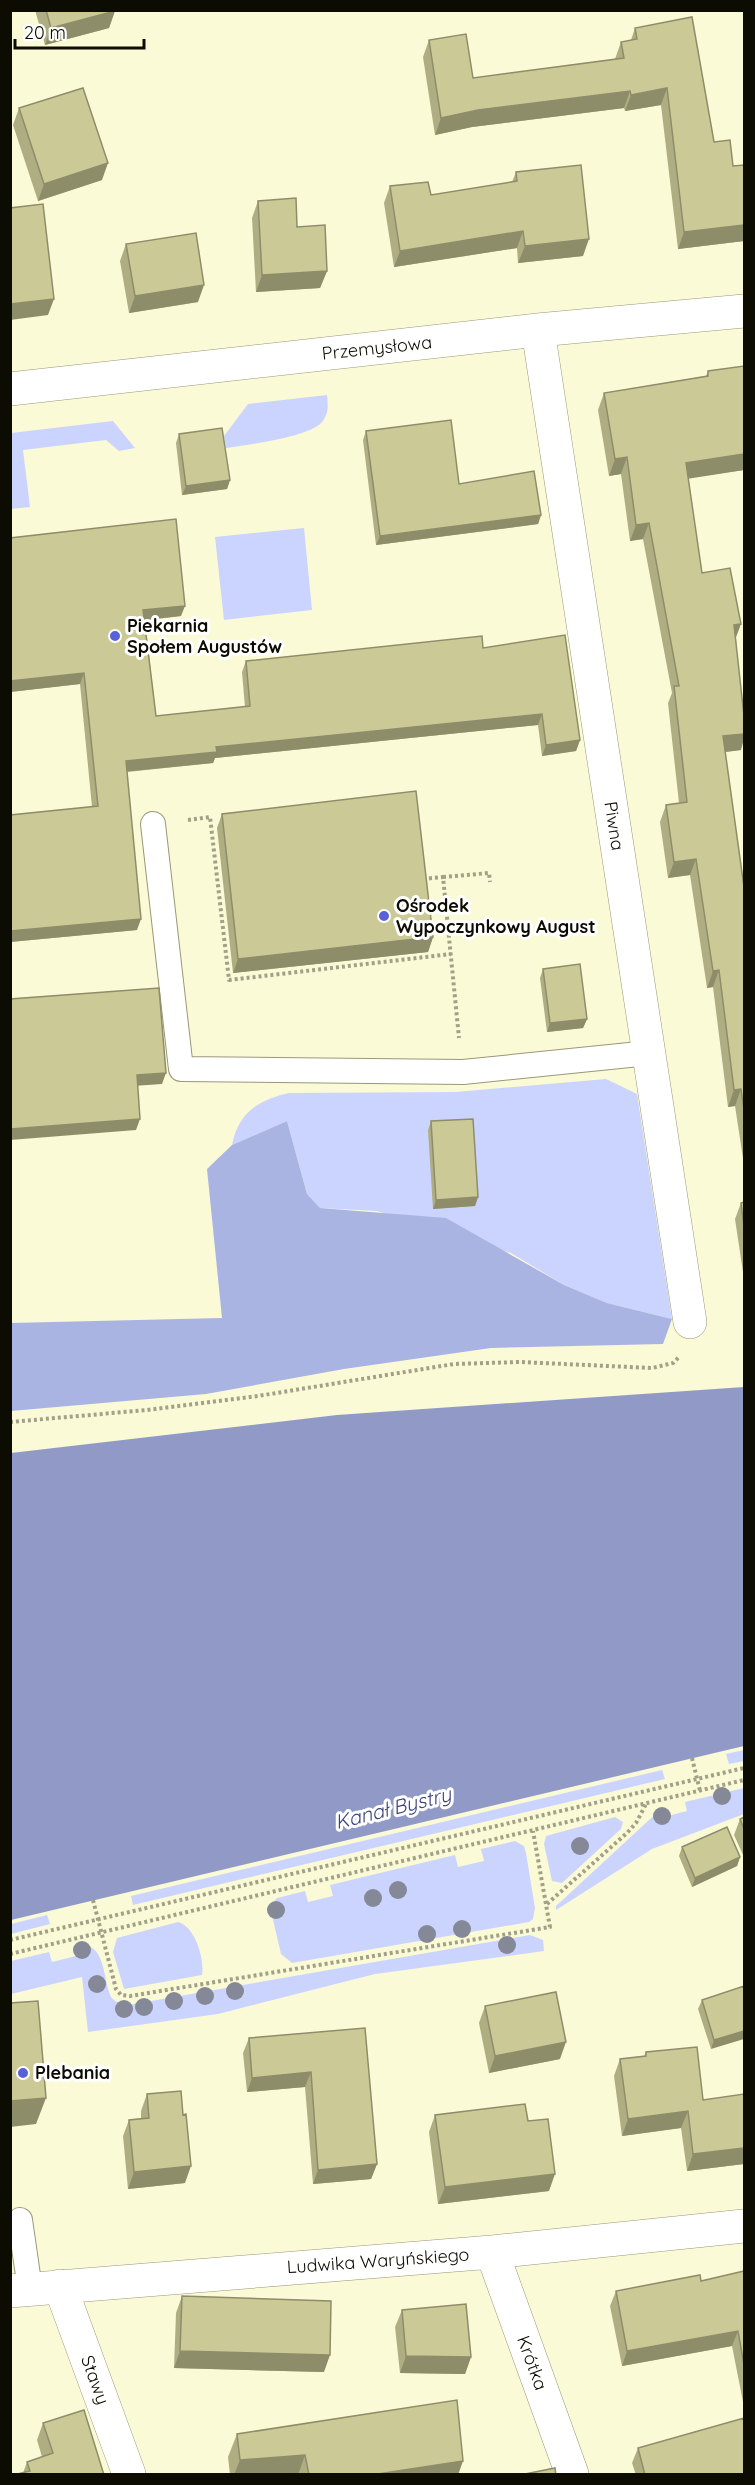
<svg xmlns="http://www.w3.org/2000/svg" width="755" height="2485" font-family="Quicksand,sans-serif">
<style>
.green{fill:#cbd4fe}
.forest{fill:#aab4e2}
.water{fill:#919ac7}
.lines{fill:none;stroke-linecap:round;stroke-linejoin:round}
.service-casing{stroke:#999878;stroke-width:26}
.minor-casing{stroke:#999878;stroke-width:34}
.path{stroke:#a2a188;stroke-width:4;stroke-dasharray:3 3;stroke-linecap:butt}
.service{stroke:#fff;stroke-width:24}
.minor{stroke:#fff;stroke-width:33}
.tree{fill:#858897}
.wall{fill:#afae82}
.shaded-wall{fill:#8e8d6a}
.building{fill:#cbca97;stroke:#8e8d6a;stroke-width:1.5}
.poi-dot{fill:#5861d8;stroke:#fff;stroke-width:2}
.labels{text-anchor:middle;stroke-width:6;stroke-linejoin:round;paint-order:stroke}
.street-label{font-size:18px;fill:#0d0c03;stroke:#fff}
.poi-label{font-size:18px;font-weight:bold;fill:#0d0c03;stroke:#fff;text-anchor:start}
.water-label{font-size:20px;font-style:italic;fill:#3b437e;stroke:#fff}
</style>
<rect width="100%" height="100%" fill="#fbfad7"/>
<!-- green -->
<path class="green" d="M 327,395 C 328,406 329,413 322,422 C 310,437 246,445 226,448 L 224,436 L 248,404 Z
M 113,421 L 135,448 L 119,451 L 106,440 L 23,450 L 30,507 L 11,509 L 11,433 Z
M 304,528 L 312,610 L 224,620 L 215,537 Z
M 606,1079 L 637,1094 L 672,1319 L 607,1303 L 564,1285 L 511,1253 L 377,1211 L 320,1208 L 307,1194 L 287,1121 L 232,1145 C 238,1113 258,1100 289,1093 L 455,1092 Z
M 744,1750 L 744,1761 L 729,1764 L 726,1754 Z
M 662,1770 L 665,1779 L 133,1905 L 131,1896 Z
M 744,1788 L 744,1814 L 652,1849 L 556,1910 L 556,1906 L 662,1808 L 664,1817 L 687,1811 L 685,1802 Z
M 615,1817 L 623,1822 L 621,1829 L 562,1883 L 552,1881 L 544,1844 L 546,1836 Z
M 515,1841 L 524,1846 L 526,1853 L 535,1908 L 533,1919 L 529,1922 L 292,1963 L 281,1954 L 271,1911 L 271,1905 L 277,1898 L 305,1891 L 308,1902 L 333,1896 L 330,1885 L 455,1855 L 458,1867 L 484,1861 L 481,1849 Z
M 47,1915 L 50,1924 L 11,1934 L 11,1924 Z
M 178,1922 C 195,1926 205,1960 202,1975 L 124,1989 L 113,1952 L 117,1938 Z
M 530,1935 L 543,1940 L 544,1951 L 375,1974 L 218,2014 L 88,2032 L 82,1977 L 11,1994 L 11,1961 L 49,1952 L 52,1962 L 76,1956 L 74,1946 C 106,1938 102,1976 111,1997 L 115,2001 L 128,2005 Z"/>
<!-- forest -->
<path class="forest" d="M 287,1121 L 307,1194 L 320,1208 L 446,1218 L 564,1285 L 607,1303 L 672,1319 L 663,1344 L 491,1348 L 344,1369 L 206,1394 L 11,1411 L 11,1323 L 222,1318 L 207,1169 L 232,1145 Z"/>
<!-- water -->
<path class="water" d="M 744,1387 L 744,1746 L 11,1920 L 11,1453 L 337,1415 Z"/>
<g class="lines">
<!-- service casing -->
<g class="service-casing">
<path id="service" d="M 153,824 L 181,1069 L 463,1072 L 649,1053
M 20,2220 L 30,2289"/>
</g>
<!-- minor casing -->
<g class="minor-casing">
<path id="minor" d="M 538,330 L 690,1322
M 10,389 L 538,330 L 744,311
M 492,2252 L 572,2474
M 60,2286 L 129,2474
M 10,2291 L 492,2252 L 744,2226"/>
</g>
<!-- path -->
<path class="path" d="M 188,820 L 210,817 L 229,980 L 451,954
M 443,877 L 489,873 L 490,882
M 423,879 L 443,877 L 459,1038
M 10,1422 L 147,1410 L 258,1396 L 454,1364 L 520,1362 L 652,1368 L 673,1363 L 679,1357
M 692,1758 L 700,1791
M 93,1900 L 116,1989 L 121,1995 L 130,1996 L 550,1927 L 533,1831
M 547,1904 L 627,1833 L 636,1823 L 646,1804
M 10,1940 L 744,1768
M 10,1954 L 744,1780"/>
<!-- service -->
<use href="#service" class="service"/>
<!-- minor -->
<use href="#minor" class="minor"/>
</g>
<!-- trees -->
<g class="tree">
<circle cx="722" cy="1796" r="9"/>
<circle cx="662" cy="1816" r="9"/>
<circle cx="580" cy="1846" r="9"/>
<circle cx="398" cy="1890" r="9"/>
<circle cx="373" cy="1898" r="9"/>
<circle cx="276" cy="1910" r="9"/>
<circle cx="462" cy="1929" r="9"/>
<circle cx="427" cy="1934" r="9"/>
<circle cx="507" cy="1945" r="9"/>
<circle cx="82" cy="1950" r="9"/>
<circle cx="97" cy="1984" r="9"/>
<circle cx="235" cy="1991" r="9"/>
<circle cx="205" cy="1996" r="9"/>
<circle cx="174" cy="2001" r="9"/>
<circle cx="144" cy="2007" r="9"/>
<circle cx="124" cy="2009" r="9"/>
</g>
<!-- wall -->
<path class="wall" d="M 35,10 L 115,10 L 109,28 L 45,45 Z
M 635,28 L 714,142 L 733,166 L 744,165 L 744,241 L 678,249 L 661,105 L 625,111 L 624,108 L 472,127 L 435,135 L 423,57 L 429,40 L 473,78 L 615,59 L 621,42 L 631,40 Z
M 19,108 L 102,180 L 38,201 L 13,125 Z
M 516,172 L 583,256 L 518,263 L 517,248 L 394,267 L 384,203 L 390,186 L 431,195 L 512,182 Z
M 258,201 L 297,227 L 327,271 L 320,288 L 256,292 L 252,218 Z
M 126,244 L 198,302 L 129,313 L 120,261 Z
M 708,371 L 744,470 L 688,478 L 702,573 L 736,638 L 741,750 L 725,752 L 744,887 L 744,1165 L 735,1106 L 728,1107 L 713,987 L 707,988 L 690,875 L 668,878 L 660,822 L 666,805 L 679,803 L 668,703 L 672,693 L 643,539 L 630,541 L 621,474 L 609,476 L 598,410 L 604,393 L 706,376 Z
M 366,431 L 459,484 L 541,515 L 538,524 L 376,545 L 363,440 Z
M 179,434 L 230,480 L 227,489 L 182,495 L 176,443 Z
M 10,538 L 181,616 L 145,620 L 156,716 L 245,707 L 242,672 L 246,661 L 483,648 L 580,740 L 576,751 L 542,756 L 538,725 L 215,758 L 213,763 L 127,772 L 137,930 L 10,942 L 10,815 L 92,807 L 80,684 L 10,692 Z
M 222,814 L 433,937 L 428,952 L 233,973 L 217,828 Z
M 543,969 L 587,1019 L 583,1028 L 547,1032 L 540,978 Z
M 431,1121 L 478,1197 L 475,1206 L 433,1209 L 428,1130 Z
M 744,1202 L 744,1279 L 735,1219 L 741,1203 Z
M 744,1817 L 744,1857 L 734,1835 L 740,1819 Z
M 682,1847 L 740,1857 L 737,1866 L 692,1887 L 679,1856 Z
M 744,1986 L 711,2049 L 698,2009 L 702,2000 Z
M 485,2006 L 560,2059 L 489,2073 L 479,2023 Z
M 365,2028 L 377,2164 L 371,2179 L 313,2184 L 305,2087 L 247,2092 L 243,2053 L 249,2038 Z
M 646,2052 L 703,2100 L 744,2094 L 744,2164 L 687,2171 L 681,2128 L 622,2136 L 614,2076 L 620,2059 L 644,2056 Z
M 147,2094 L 183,2115 L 185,2183 L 128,2189 L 123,2136 L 129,2120 L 141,2118 L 141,2111 Z
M 435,2115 L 528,2121 L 549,2191 L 438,2204 L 429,2132 Z
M 744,2271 L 744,2407 L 732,2346 L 622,2366 L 610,2306 L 616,2291 L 701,2281 Z
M 182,2296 L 324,2372 L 174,2368 L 176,2313 Z
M 402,2310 L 471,2357 L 465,2374 L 400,2373 L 395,2327 Z
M 43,2423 L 104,2475 L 23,2473 L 27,2462 L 42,2457 L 37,2440 Z
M 237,2434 L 458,2475 L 230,2475 L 228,2457 Z
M 638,2448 L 744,2475 L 636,2475 L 632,2463 Z"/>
<!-- shaded-wall -->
<path class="shaded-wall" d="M 115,11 L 109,28 L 45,45 L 51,28 Z
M 667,88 L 661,105 L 625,111 L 631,95 Z
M 630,91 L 624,108 L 472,127 L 435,135 L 441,118 L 478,110 Z
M 108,163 L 102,180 L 38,201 L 44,184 Z
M 744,225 L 744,241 L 678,249 L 684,232 Z
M 523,231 L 517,248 L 394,267 L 400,251 Z
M 589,239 L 583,256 L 518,263 L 525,246 Z
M 327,271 L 320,288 L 256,292 L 262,275 Z
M 204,285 L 198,302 L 129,313 L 135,296 Z
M 54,299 L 48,315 L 10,320 L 10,304 Z
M 744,454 L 744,470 L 680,480 L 686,463 Z
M 627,457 L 621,474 L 609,476 L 615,459 Z
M 230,480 L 227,489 L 182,495 L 186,486 Z
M 541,515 L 538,524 L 376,545 L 380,536 Z
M 649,523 L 643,539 L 630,541 L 636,525 Z
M 185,606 L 181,616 L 139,621 L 143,610 Z
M 741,624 L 735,640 L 734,625 Z
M 84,673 L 80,684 L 10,692 L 10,681 Z
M 542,714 L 538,725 L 215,758 L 213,763 L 122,772 L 126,761 L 216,747 Z
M 744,734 L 744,739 L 741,750 L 717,753 L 723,736 Z
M 580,740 L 576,751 L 542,756 L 546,745 Z
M 696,859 L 690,875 L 668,878 L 674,862 Z
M 141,919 L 137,930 L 10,942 L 10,931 Z
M 433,937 L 428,952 L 233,973 L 238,959 Z
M 719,970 L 713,987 L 707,988 L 713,971 Z
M 587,1019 L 583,1028 L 547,1032 L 550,1023 Z
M 166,1073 L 162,1084 L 133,1086 L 137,1075 Z
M 741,1089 L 735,1106 L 728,1107 L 734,1090 Z
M 140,1119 L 136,1130 L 10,1140 L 10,1129 Z
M 478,1197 L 475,1206 L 433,1209 L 436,1200 Z
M 740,1857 L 737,1866 L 692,1887 L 695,1878 Z
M 744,2031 L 744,2039 L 711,2049 L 714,2040 Z
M 566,2042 L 560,2059 L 489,2073 L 495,2056 Z
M 311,2072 L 305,2087 L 247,2092 L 252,2078 Z
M 46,2098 L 36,2124 L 10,2127 L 10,2101 Z
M 688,2111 L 681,2128 L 622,2136 L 628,2119 Z
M 744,2148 L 744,2164 L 687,2171 L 693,2154 Z
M 377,2164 L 371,2179 L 313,2184 L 318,2170 Z
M 191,2166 L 185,2183 L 128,2189 L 134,2172 Z
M 555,2174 L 549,2191 L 438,2204 L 445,2187 Z
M 738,2331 L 732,2346 L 622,2366 L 627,2351 Z
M 180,2351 L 330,2355 L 324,2372 L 174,2368 Z
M 406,2356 L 471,2357 L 465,2374 L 400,2373 Z
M 305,2455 L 298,2475 L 234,2475 L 240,2460 Z
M 463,2461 L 458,2475 L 371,2475 Z"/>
<!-- building -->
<path class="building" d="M 46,10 L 115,10 L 115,11 L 51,28 Z
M 692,17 L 714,142 L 730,140 L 733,166 L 744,165 L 744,225 L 684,232 L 667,88 L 631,95 L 630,91 L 478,110 L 441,118 L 429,40 L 466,34 L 473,78 L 624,58 L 621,42 L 637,39 L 635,28 Z
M 83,88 L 108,163 L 44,184 L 19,108 Z
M 581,165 L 589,239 L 525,246 L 523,231 L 400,251 L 390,186 L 428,182 L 431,195 L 517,181 L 516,172 Z
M 296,198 L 297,227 L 325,225 L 327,271 L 262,275 L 258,201 Z
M 43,204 L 54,299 L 10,304 L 10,208 Z
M 196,233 L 204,285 L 135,296 L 126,244 Z
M 744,366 L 744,454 L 686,463 L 702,573 L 730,568 L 741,624 L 734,625 L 744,716 L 744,734 L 723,736 L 744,887 L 744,1110 L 741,1089 L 734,1090 L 719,970 L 713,971 L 696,859 L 674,862 L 666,805 L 687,802 L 674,686 L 679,686 L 649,523 L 636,525 L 627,457 L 615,459 L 604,393 L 708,376 L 708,371 Z
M 451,420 L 459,484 L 534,471 L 541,515 L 380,536 L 366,431 Z
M 222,428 L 230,480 L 186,486 L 179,434 Z
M 176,519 L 185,606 L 143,610 L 156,716 L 250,706 L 246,661 L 482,636 L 483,648 L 565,635 L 580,740 L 546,745 L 542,714 L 216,747 L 217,752 L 126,761 L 141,919 L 10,931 L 10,815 L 98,806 L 84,673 L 10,681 L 10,538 Z
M 416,791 L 433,937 L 238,959 L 222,814 Z
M 580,964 L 587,1019 L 550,1023 L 543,969 Z
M 159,988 L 166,1073 L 137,1075 L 140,1119 L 10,1129 L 10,999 Z
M 473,1119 L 478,1197 L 436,1200 L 431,1121 Z
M 744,1202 L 744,1226 L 741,1203 Z
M 744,1817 L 744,1829 L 740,1819 Z
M 727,1827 L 740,1857 L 695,1878 L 682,1847 Z
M 744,1986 L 744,2031 L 714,2040 L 702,2000 Z
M 556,1992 L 566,2042 L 495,2056 L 485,2006 Z
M 38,2001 L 46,2098 L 10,2101 L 10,2003 Z
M 365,2028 L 377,2164 L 318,2170 L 311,2072 L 252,2078 L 249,2038 Z
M 697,2047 L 703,2100 L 744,2094 L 744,2148 L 693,2154 L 688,2111 L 628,2119 L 620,2059 L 646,2056 L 646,2052 Z
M 181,2091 L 183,2115 L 186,2114 L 191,2166 L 134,2172 L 129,2120 L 149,2118 L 147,2094 Z
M 525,2104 L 528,2121 L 548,2119 L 555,2174 L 445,2187 L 435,2115 Z
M 744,2271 L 744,2365 L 738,2331 L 627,2351 L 616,2291 L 700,2275 L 701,2281 Z
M 182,2296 L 331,2301 L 330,2355 L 180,2351 Z
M 466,2304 L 471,2357 L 406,2356 L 402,2310 Z
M 457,2400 L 463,2461 L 371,2475 L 309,2475 L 305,2455 L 240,2460 L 237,2434 Z
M 84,2410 L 104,2475 L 13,2475 L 30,2471 L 27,2462 L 53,2453 L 43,2423 Z
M 744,2418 L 744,2475 L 645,2475 L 638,2448 Z
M 555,2468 L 556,2475 L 520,2475 Z"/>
<!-- markers -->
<g class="poi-dot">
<circle cx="115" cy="636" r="6"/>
<circle cx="384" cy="916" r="6"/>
<circle cx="23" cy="2073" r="6"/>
</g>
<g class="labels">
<!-- street labels -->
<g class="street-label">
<text transform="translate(377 348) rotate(-6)" y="6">Przemysłowa</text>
<text transform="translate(614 826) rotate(81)" y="6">Piwna</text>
<text transform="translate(378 2261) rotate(-4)" y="6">Ludwika Waryńskiego</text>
<text transform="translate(532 2363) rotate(70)" y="6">Krótka</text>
<text transform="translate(95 2380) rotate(70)" y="6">Stawy</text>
</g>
<!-- poi labels -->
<g class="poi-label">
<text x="127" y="632">Piekarnia<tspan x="127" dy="21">Społem Augustów</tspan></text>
<text x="396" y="912">Ośrodek<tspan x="396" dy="21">Wypoczynkowy August</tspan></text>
<text x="35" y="2079">Plebania</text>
</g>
<!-- water labels -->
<g class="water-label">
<text transform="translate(393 1808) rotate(-14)" y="7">Kanał Bystry</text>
</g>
</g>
<!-- border -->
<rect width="755" height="2485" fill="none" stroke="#0d0c03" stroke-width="24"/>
<!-- scale -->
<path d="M15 39v9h129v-9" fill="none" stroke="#0d0c03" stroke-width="3"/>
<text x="24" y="39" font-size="18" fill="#0d0c03" stroke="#ffffff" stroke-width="4.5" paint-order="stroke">20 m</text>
</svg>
